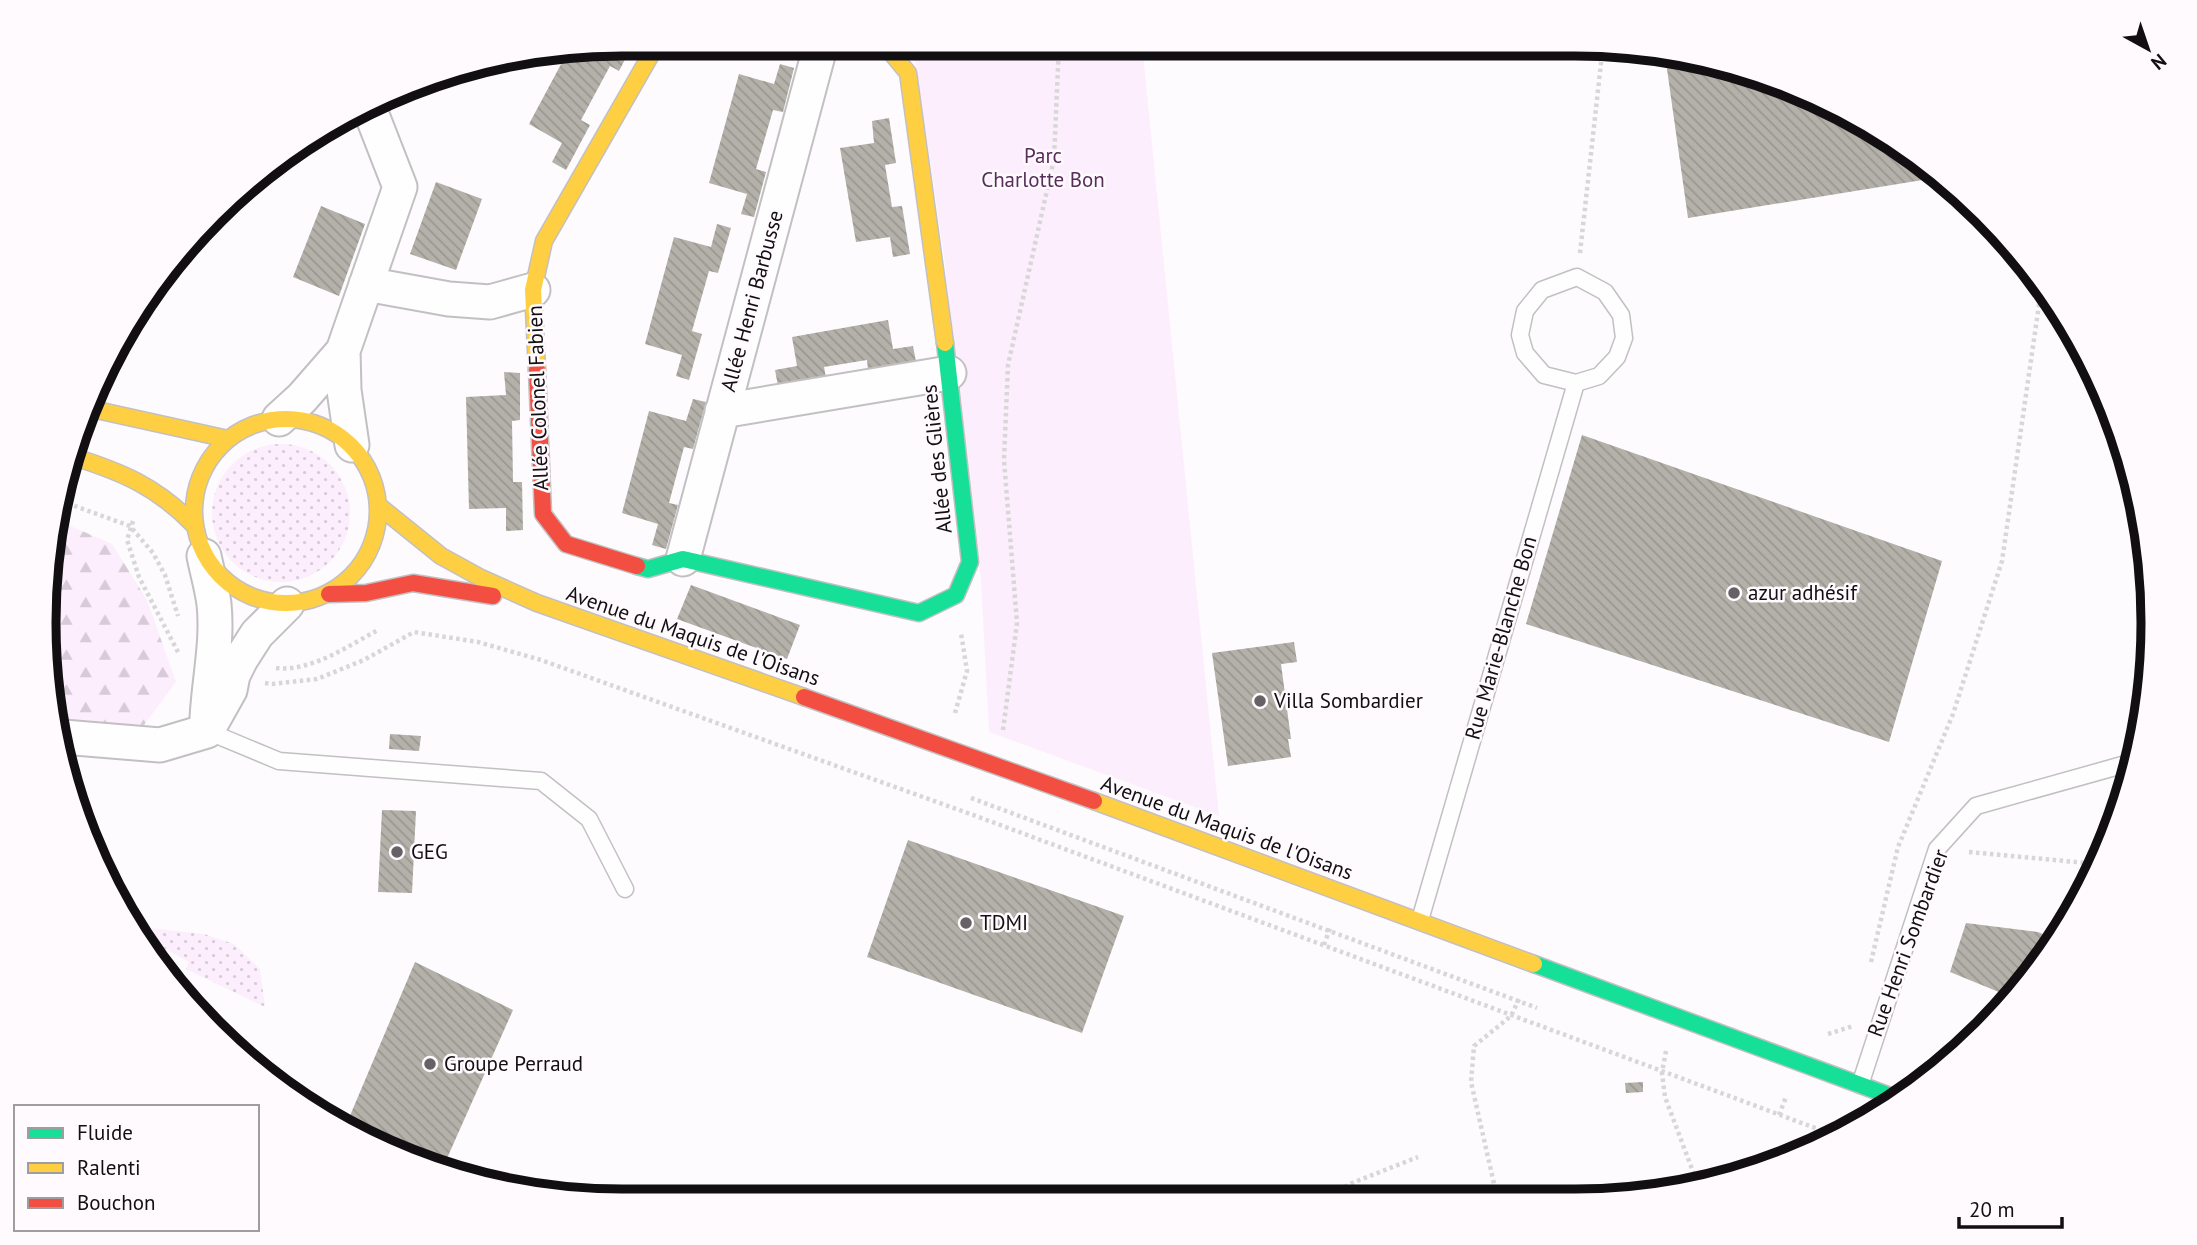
<svg xmlns="http://www.w3.org/2000/svg" width="2197" height="1245" font-family="'PT Sans',sans-serif">
<style>
.grass{fill:url(#grass-dots)}
.forest{fill:url(#forest-firs)}
.green{fill:#fceefc}
.building{fill:url(#building-back-hatch)}
.lines{fill:none;stroke-linecap:round;stroke-linejoin:round}
.lane-casing{stroke:#c2c0c2;stroke-width:19}
.street-casing{stroke:#c2c0c2;stroke-width:37}
.fast-casing{stroke:#c2c0c2;stroke-width:19}
.slow-casing{stroke:#c2c0c2;stroke-width:19}
.jam-casing{stroke:#c2c0c2;stroke-width:19}
.path{stroke:#d8d7d8;stroke-width:4.5;stroke-dasharray:3.5 3.5;stroke-linecap:butt}
.lane{stroke:#fffeff;stroke-width:16}
.street{stroke:#fffeff;stroke-width:33}
.fast{stroke:#16e098;stroke-width:16}
.slow{stroke:#ffcf43;stroke-width:16}
.jam{stroke:#f24e42;stroke-width:16}
.poi-dot{fill:#646264;stroke:#fefafe;stroke-width:2.5}
.labels{text-anchor:middle;stroke-width:5;stroke-linejoin:round;paint-order:stroke}
.park-label{font-size:21px;fill:#592c5b;stroke:#fefafe}
.street-label{font-size:21px;fill:#120f12;stroke:#fefafe}
.poi-label{font-size:21px;fill:#120f12;stroke:#fefafe;text-anchor:start}
.rim{fill:none;stroke:#120f12;stroke-width:9}
</style>
<defs>
<pattern id="grass-dots" width="8" height="8" patternUnits="userSpaceOnUse" patternTransform="scale(1.75)"><rect width="8" height="8" fill="#fceefc"/><path d="M2 2h.1M6 6h.1" fill="none" stroke="#d7cbd7" stroke-width="1.8" stroke-linecap="round"/></pattern>
<pattern id="forest-firs" width="22" height="20" patternUnits="userSpaceOnUse" patternTransform="scale(1.75)"><rect width="22" height="20" fill="#fceefc"/><path d="M5 1l3.5 6h-7zM16 11l3.5 6h-7z" fill="#d7cbd7"/></pattern>
<pattern id="building-back-hatch" width="6" height="6" patternUnits="userSpaceOnUse" patternTransform="scale(1.75)"><rect width="6" height="6" fill="#b3b1a9"/><path d="M-1 5l2 2M0 0l6 6M5-1l2 2" fill="none" stroke="#999790"/></pattern>
</defs>
<rect width="100%" height="100%" fill="#fdfbfd"/>
<!-- grass -->
<path class="grass" d="M212 513a69 69 0 1 1 138 0a69 69 0 1 1-138 0Z
M 139,927 L 204,934 L 234,944 L 260,969 L 265,1007 L 186,969 L 189,962 L 158,945 L 154,951 Z"/>
<!-- forest -->
<path class="forest" d="M 59,521 L 112,544 L 147,600 L 176,682 L 144,725 L 59,722 L 45,660 Z"/>
<!-- green -->
<path class="green" d="M 913,44 L 1142,44 L 1219,816 L 989,732 L 981,580 L 944,257 Z"/>
<!-- building -->
<path class="building" d="M 622,44 L 633,44 L 619,71 L 610,66 L 581,120 L 590,125 L 566,170 L 552,162 L 562,143 L 529,124 L 567,53 Z
M 1665,55 L 1760,74 L 1864,121 L 1941,177 L 1688,218 Z
M 780,64 L 794,68 L 783,112 L 773,110 L 756,169 L 766,172 L 754,217 L 741,214 L 747,194 L 709,183 L 739,74 L 774,84 Z
M 889,118 L 896,163 L 885,165 L 892,207 L 902,206 L 910,254 L 893,257 L 890,237 L 856,242 L 840,148 L 874,143 L 872,121 Z
M 436,182 L 482,199 L 456,270 L 410,254 Z
M 321,206 L 365,224 L 339,296 L 293,277 Z
M 717,224 L 731,228 L 718,273 L 709,271 L 692,331 L 702,334 L 689,380 L 676,376 L 682,355 L 645,344 L 674,237 L 711,247 Z
M 888,320 L 893,349 L 913,346 L 916,362 L 868,370 L 867,360 L 824,367 L 826,378 L 778,386 L 775,370 L 797,366 L 792,337 Z
M 504,372 L 520,373 L 520,420 L 512,421 L 513,482 L 522,482 L 523,530 L 506,531 L 506,508 L 469,509 L 466,397 L 506,395 Z
M 693,399 L 706,402 L 693,449 L 684,447 L 669,503 L 678,505 L 666,549 L 652,545 L 658,524 L 622,513 L 649,411 L 686,421 Z
M 1582,435 L 1942,561 L 1889,742 L 1526,624 Z
M 691,585 L 800,625 L 787,659 L 677,619 Z
M 1294,642 L 1297,662 L 1281,664 L 1291,739 L 1288,739 L 1291,757 L 1228,766 L 1212,653 Z
M 390,734 L 421,736 L 419,751 L 389,749 Z
M 382,810 L 416,811 L 412,893 L 378,892 Z
M 908,840 L 1124,916 L 1082,1033 L 867,957 Z
M 1966,923 L 2038,932 L 2055,939 L 2011,997 L 1950,972 Z
M 415,962 L 513,1010 L 444,1165 L 349,1118 Z
M 1643,1082 L 1643,1092 L 1626,1093 L 1625,1083 Z"/>
<g class="lines">
<!-- lane casing -->
<g class="lane-casing">
<path id="lane" d="M 207,731 L 279,761 L 541,781 L 589,819 L 625,889
M 1420,920 L 1576,383 L 1599,376 L 1617,357 L 1624,338 L 1621,315 L 1605,292 L 1577,277 L 1542,290 L 1525,311 L 1520,335 L 1525,353 L 1544,375 L 1576,383
M 1860,1085 L 1937,849 L 1976,806 L 2133,762"/>
</g>
<!-- street casing -->
<g class="street-casing">
<path id="street" d="M 366,284 L 449,299 L 490,302 L 533,290
M 722,411 L 949,373
M 279,419 L 302,398 L 343,351
M 352,445 L 344,390 L 343,351 L 400,187 L 370,110
M 204,556 C 207,571 212,588 214,604 C 218,642 209,680 207,718
M 683,559 L 821,44
M 63,737 L 160,745 L 207,731 L 230,690 L 233,675 L 241,659 L 257,634 L 287,604"/>
</g>
<!-- fast casing -->
<g class="fast-casing">
<path id="fast" d="M 637,566 L 648,569 L 683,559 L 919,613 L 956,595 L 970,562 L 945,343
M 1534,964 L 1901,1100"/>
</g>
<!-- slow casing -->
<g class="slow-casing">
<path id="slow" d="M 884,44 L 908,73 L 945,343
M 537,370 L 533,290 L 544,241 L 657,44
M 92,409 L 228,439
M194 511a92 92 0 1 1 184 0a92 92 0 1 1-184 0Z
M 71,456 C 122,472 156,486 194,525
M 379,506 L 441,556 L 481,578 L 537,603 L 804,697
M 1094,801 L 1534,964"/>
</g>
<!-- jam casing -->
<g class="jam-casing">
<path id="jam" d="M 537,370 L 543,514 L 566,544 L 637,566
M 329,594 L 366,593 L 413,583 L 493,596
M 804,697 L 1094,801"/>
</g>
<!-- path -->
<path class="path" d="M 1580,253 L 1603,45
M 61,501 L 130,526 L 153,553 L 165,575 L 178,616
M 133,521 L 127,540 L 139,577 L 179,654
M 276,668 C 311,672 348,646 378,630
M 265,683 L 272,684 L 317,679 L 364,660 L 414,632 L 478,642 L 541,660 L 976,816 L 1834,1135
M 955,713 L 967,671 L 961,633
M 1003,730 L 1017,623 L 1004,460 L 1008,365 L 1054,159 L 1059,44
M 971,798 L 1537,1008
M 1969,852 L 2097,864
M 1324,945 L 1330,928
M 1871,962 L 1898,847 L 1953,714 L 2002,561 L 2042,284
M 1828,1034 L 1853,1026
M 1666,1051 L 1662,1073 L 1665,1097 L 1698,1185
M 1779,1115 L 1786,1097
M 1326,1197 L 1352,1183 L 1418,1157
M 1497,1197 L 1471,1082 L 1474,1046 L 1511,1016 L 1519,999
M 1035,1198 L 1034,1196 L 1085,1198"/>
<!-- lane -->
<use href="#lane" class="lane"/>
<!-- street -->
<use href="#street" class="street"/>
<!-- fast -->
<use href="#fast" class="fast"/>
<!-- slow -->
<use href="#slow" class="slow"/>
<!-- jam -->
<use href="#jam" class="jam"/>
</g>
<!-- markers -->
<g class="poi-dot">
<circle cx="1734" cy="593" r="7"/>
<circle cx="1260" cy="701" r="7"/>
<circle cx="397" cy="852" r="7"/>
<circle cx="966" cy="923" r="7"/>
<circle cx="430" cy="1064" r="7"/>
</g>
<g class="labels">
<!-- park labels -->
<g class="park-label">
<text x="1043" y="163">Parc<tspan x="1043" dy="24">Charlotte Bon</tspan></text>
</g>
<!-- street labels -->
<g class="street-label">
<text transform="translate(752 301) rotate(-75)" y="7">Allée Henri Barbusse</text>
<text transform="translate(538 398) rotate(-92)" y="7">Allée Colonel Fabien</text>
<text transform="translate(937 459) rotate(-96)" y="7">Allée des Glières</text>
<text transform="translate(693 636) rotate(19)" y="7">Avenue du Maquis de l'Oisans</text>
<text transform="translate(1501 638) rotate(-74)" y="7">Rue Marie-Blanche Bon</text>
<text transform="translate(1227 828) rotate(20)" y="7">Avenue du Maquis de l'Oisans</text>
<text transform="translate(1908 943) rotate(-70)" y="7">Rue Henri Sombardier</text>
</g>
<!-- poi labels -->
<g class="poi-label">
<text x="1748" y="600">azur adhésif</text>
<text x="1274" y="708">Villa Sombardier</text>
<text x="411" y="859">GEG</text>
<text x="980" y="930">TDMI</text>
<text x="444" y="1071">Groupe Perraud</text>
</g>
</g>
<!-- crop -->
<path d="M0 0H2197V1245H0ZM622 56H1575A566 566 0 0 1 2141 622V623A566 566 0 0 1 1575 1189H622A566 566 0 0 1 56 623V622A566 566 0 0 1 622 56Z" fill="#fefafe" fill-rule="evenodd"/>
<path class="rim" d="M622 56H1575A566 566 0 0 1 2141 622V623A566 566 0 0 1 1575 1189H622A566 566 0 0 1 56 623V622A566 566 0 0 1 622 56Z"/>
<!-- legend -->
<rect x="14" y="1105" width="245" height="126" fill="#fefafe" stroke="#a09ca0" stroke-width="2"/>
<rect x="28" y="1128" width="35" height="10" fill="#16e098" stroke="#a09ca0" stroke-width="2"/>
<text x="77" y="1140" font-size="21" fill="#120f12">Fluide</text>
<rect x="28" y="1163" width="35" height="10" fill="#ffcf43" stroke="#a09ca0" stroke-width="2"/>
<text x="77" y="1175" font-size="21" fill="#120f12">Ralenti</text>
<rect x="28" y="1198" width="35" height="10" fill="#f24e42" stroke="#a09ca0" stroke-width="2"/>
<text x="77" y="1210" font-size="21" fill="#120f12">Bouchon</text>
<!-- north arrow -->
<g transform="translate(2148 49) rotate(140)" stroke="#fefafe" stroke-width="5" paint-order="stroke">
<path d="M0-5L12 26L0 18L-12 26Z" fill="#120f12"/>
<text y="-10" font-size="19" font-weight="bold" text-anchor="middle" fill="#120f12">N</text>
</g>
<!-- scale -->
<path d="M1959 1217v10h103v-10" fill="none" stroke="#120f12" stroke-width="3.5"/>
<text x="1969" y="1217" font-size="21" fill="#120f12" stroke="#fefafe" stroke-width="5" paint-order="stroke">20 m</text>
</svg>
